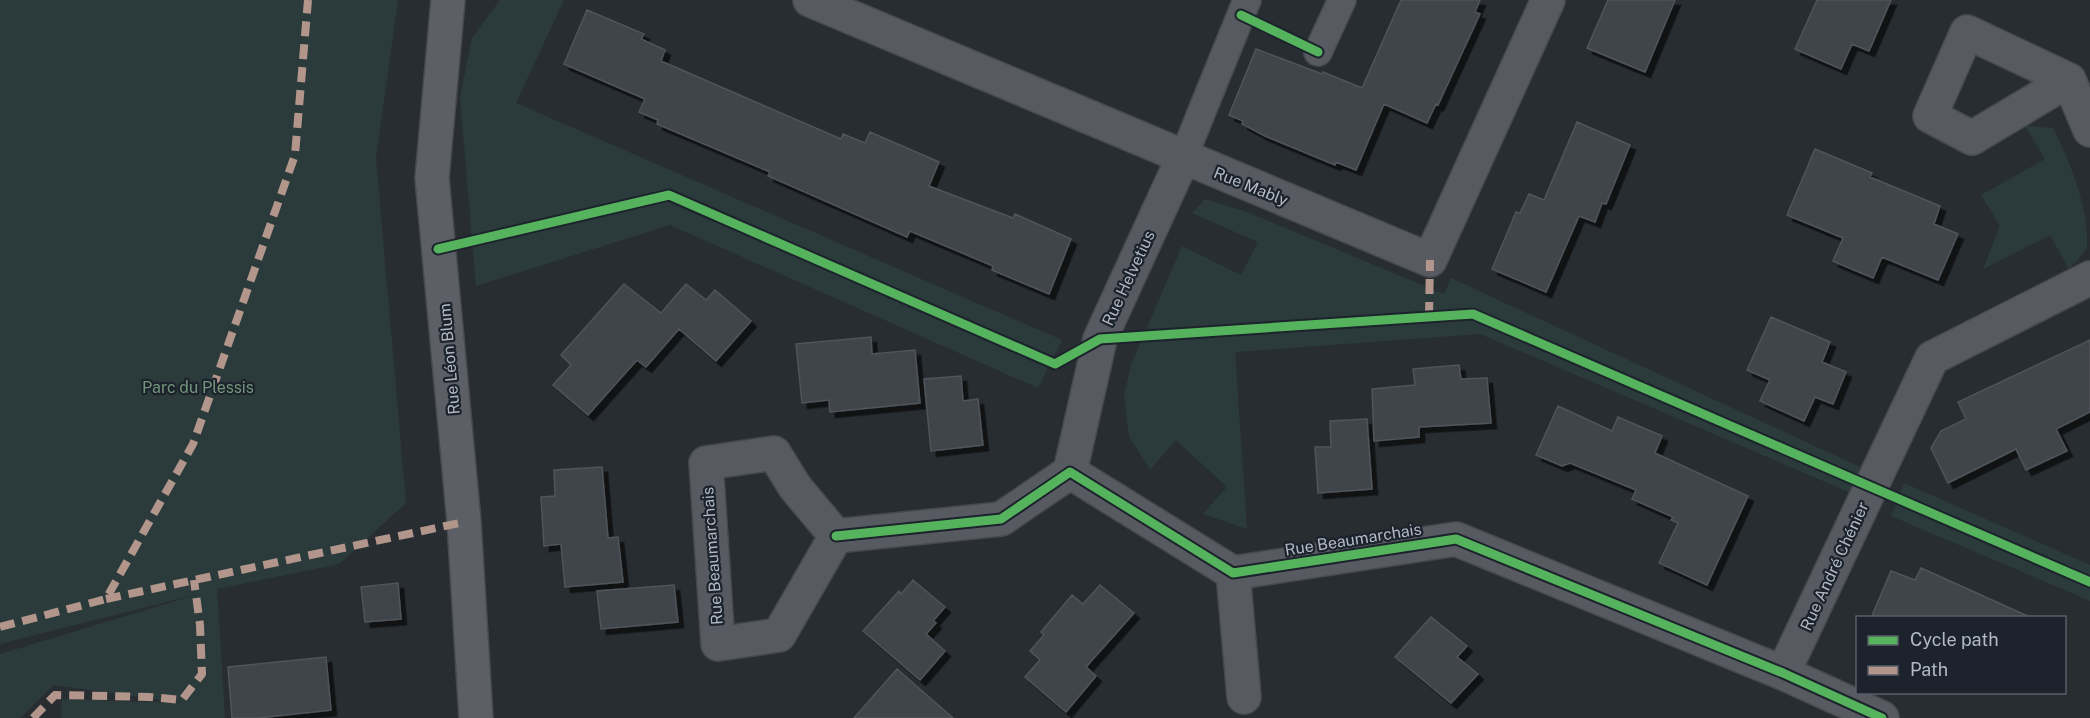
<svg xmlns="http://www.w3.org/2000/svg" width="2090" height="718" font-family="'Public Sans',sans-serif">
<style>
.green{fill:#2b3b3c}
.building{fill:#404449;stroke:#4f545a;stroke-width:1.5;filter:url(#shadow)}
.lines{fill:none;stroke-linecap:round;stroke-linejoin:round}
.lane-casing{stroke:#46494d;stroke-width:30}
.street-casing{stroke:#46494d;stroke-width:36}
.secondary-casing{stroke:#46494d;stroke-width:36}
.lane{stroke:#575b61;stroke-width:27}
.street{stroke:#575b61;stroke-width:33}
.secondary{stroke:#5c5f65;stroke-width:33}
.quiet{stroke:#b2968c;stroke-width:8;stroke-dasharray:15 8;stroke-linecap:butt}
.cycleway-casing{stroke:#1c232c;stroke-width:13}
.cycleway{stroke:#56b35d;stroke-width:9}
.labels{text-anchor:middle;stroke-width:4.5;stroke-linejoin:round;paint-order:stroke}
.street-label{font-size:16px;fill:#b2b9c3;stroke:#1c232c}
.park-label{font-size:16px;fill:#73967a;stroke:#1c232c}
</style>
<defs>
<filter id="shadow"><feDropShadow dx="5.5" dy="5.5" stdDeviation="0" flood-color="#0009"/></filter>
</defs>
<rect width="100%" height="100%" fill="#282d32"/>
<!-- green -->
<path class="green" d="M 0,0 L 398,0 L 376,158 L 406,503 L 339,564 L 217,589 L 225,718 L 61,718 L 62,699 L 182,703 L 54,685 L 20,718 L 0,718 L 0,654 L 202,593 L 0,644 Z
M 500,0 L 564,0 L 516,103 L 1062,340 L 1038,388 L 670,225 L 476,286 L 460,98 L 472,38 Z
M 2025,126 L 2053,128 C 2069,159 2090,211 2087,247 C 2083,255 2075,262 2069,269 L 2050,235 L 1983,269 L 2000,226 L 1981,195 L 2045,159 Z
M 1205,199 L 1247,212 L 1444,294 L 1451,278 L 1860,467 L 1851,493 L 1480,334 L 1235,352 L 1247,529 L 1203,514 L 1227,487 L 1176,440 L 1150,470 L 1129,436 L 1124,395 L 1131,365 L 1182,246 L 1241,275 L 1258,242 L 1192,213 Z
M 1904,483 L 2090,565 L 2090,601 L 1891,516 Z"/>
<!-- building -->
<path class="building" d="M 1401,0 L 1480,0 L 1475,12 L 1480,14 L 1438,105 L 1436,104 L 1427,123 L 1384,104 L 1356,170 L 1336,162 L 1335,165 L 1265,136 L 1242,124 L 1243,121 L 1229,115 L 1256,49 L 1322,74 L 1323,72 L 1362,88 Z
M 1608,0 L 1675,0 L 1645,72 L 1587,48 Z
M 1817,0 L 1891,0 L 1869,51 L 1852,44 L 1841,69 L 1795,49 Z
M 587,10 L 644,34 L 641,39 L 665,50 L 661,61 L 841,139 L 843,134 L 865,143 L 870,132 L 939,162 L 929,186 L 1013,218 L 1015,214 L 1071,239 L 1049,294 L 992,270 L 993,266 L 910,231 L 907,237 L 768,176 L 770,172 L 657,124 L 658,120 L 639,112 L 645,99 L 564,64 Z
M 1577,122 L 1630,145 L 1606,204 L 1602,203 L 1595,222 L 1579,216 L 1546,292 L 1492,269 L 1516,212 L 1520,213 L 1529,194 L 1544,200 Z
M 1815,149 L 1872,173 L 1870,177 L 1940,206 L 1934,224 L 1958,234 L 1938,280 L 1882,257 L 1873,278 L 1854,270 L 1833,261 L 1843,238 L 1787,215 Z
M 624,284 L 661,313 L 686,284 L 706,300 L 715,290 L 751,321 L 716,361 L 679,329 L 646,367 L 637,360 L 588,415 L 553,385 L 571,365 L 561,355 Z
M 1771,317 L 1830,342 L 1822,362 L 1846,372 L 1833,404 L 1815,397 L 1804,421 L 1760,401 L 1770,380 L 1747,370 Z
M 871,337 L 872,354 L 915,350 L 920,403 L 830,412 L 829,400 L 802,403 L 796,344 Z
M 2090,340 L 2090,412 L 2056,429 L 2067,451 L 2026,470 L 2016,449 L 1948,483 L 1931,448 L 1941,431 L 1966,419 L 1958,402 Z
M 1459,365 L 1461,379 L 1487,378 L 1491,423 L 1419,427 L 1419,437 L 1374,441 L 1372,389 L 1415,385 L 1413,369 Z
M 961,376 L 963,401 L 978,399 L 983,445 L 931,451 L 924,379 Z
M 1558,406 L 1612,431 L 1618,417 L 1662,436 L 1655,453 L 1748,496 L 1707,585 L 1659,563 L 1678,523 L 1671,520 L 1673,517 L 1632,499 L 1636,490 L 1570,463 L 1562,466 L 1536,455 Z
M 1367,419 L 1372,489 L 1318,493 L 1315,447 L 1331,447 L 1330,421 Z
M 602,467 L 608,538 L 618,537 L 623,582 L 565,587 L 561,544 L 544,546 L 541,497 L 555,496 L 554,470 Z
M 1921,568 L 2032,618 L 1871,618 L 1891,571 L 1915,580 Z
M 913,580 L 945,607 L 933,621 L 936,623 L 926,634 L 945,651 L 920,680 L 863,631 L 899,591 L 901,594 Z
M 398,583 L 401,619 L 365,622 L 361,587 Z
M 674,585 L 678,622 L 601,629 L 597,591 Z
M 1100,585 L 1134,613 L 1086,667 L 1096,676 L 1066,712 L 1025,677 L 1040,660 L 1030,651 L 1044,635 L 1041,632 L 1072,595 L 1083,604 Z
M 1431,617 L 1467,646 L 1457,657 L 1478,674 L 1451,703 L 1395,657 Z
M 326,657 L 331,710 L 258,718 L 232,718 L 228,667 Z
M 897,669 L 953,718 L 854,718 Z"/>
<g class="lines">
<!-- lane casing -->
<g class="lane-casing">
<path id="lane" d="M 1318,52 L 1342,0
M 1183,158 L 1247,0"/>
</g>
<!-- street casing -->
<g class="street-casing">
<path id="street" d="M 810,0 L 1430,260 L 1548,0
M 2069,80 L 1972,138 L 1930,116 L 1967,32 L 2069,80 L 2090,130
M 774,453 L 795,487 L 836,536 L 779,635 L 718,644 L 706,463 Z
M 1070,472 L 1100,339 L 1183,158
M 836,536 L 1001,519 L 1070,472 L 1233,573 L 1456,539 L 1783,673 L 1882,718
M 1233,573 L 1244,697
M 1783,673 L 1932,358 L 2090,278"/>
</g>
<!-- secondary casing -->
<g class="secondary-casing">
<path id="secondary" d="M 448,0 L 432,178 L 464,522 L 476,718"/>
</g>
<!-- lane -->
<use href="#lane" class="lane"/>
<!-- street -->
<use href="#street" class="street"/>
<!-- secondary -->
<use href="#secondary" class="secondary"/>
<!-- quiet -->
<path class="quiet" d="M 1429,317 L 1430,260
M 106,599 L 464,522
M 0,627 L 106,599 L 193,444 L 295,155 L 308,0
M 33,718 L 55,695 L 149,697 L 182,700 L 202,674 L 200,625 L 194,580"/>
<!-- cycleway casing -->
<g class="cycleway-casing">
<path id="cycleway" d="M 1241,15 L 1318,52
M 438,249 L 669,195 L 1055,364 L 1100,339 L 1473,314 L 2090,582
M 836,536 L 1001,519 L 1070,472 L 1233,573 L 1456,539 L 1783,673 L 1882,718"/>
</g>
<!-- cycleway -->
<use href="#cycleway" class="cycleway"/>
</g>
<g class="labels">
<!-- street labels -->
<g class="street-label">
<text transform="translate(1251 186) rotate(22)" y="6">Rue Mably</text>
<text transform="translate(1128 278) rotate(-65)" y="6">Rue Helvetius</text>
<text transform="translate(449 359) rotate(-95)" y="6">Rue Léon Blum</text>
<text transform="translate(1353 539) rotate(-9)" y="6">Rue Beaumarchais</text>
<text transform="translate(712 556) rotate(-94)" y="6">Rue Beaumarchais</text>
<text transform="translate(1834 566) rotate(-65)" y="6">Rue André Chénier</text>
</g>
<!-- park labels -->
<g class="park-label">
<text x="198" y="393">Parc du Plessis</text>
</g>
</g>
<!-- legend -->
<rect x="1856" y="616" width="210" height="78" fill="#1c232c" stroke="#585f68" stroke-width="1.5"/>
<rect x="1868" y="636" width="30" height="9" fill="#56b35d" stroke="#585f68" stroke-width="1.5"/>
<text x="1910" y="646" font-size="18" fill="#b2b9c3">Cycle path</text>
<rect x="1868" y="666" width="30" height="9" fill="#b2968c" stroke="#585f68" stroke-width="1.5"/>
<text x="1910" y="676" font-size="18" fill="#b2b9c3">Path</text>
</svg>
